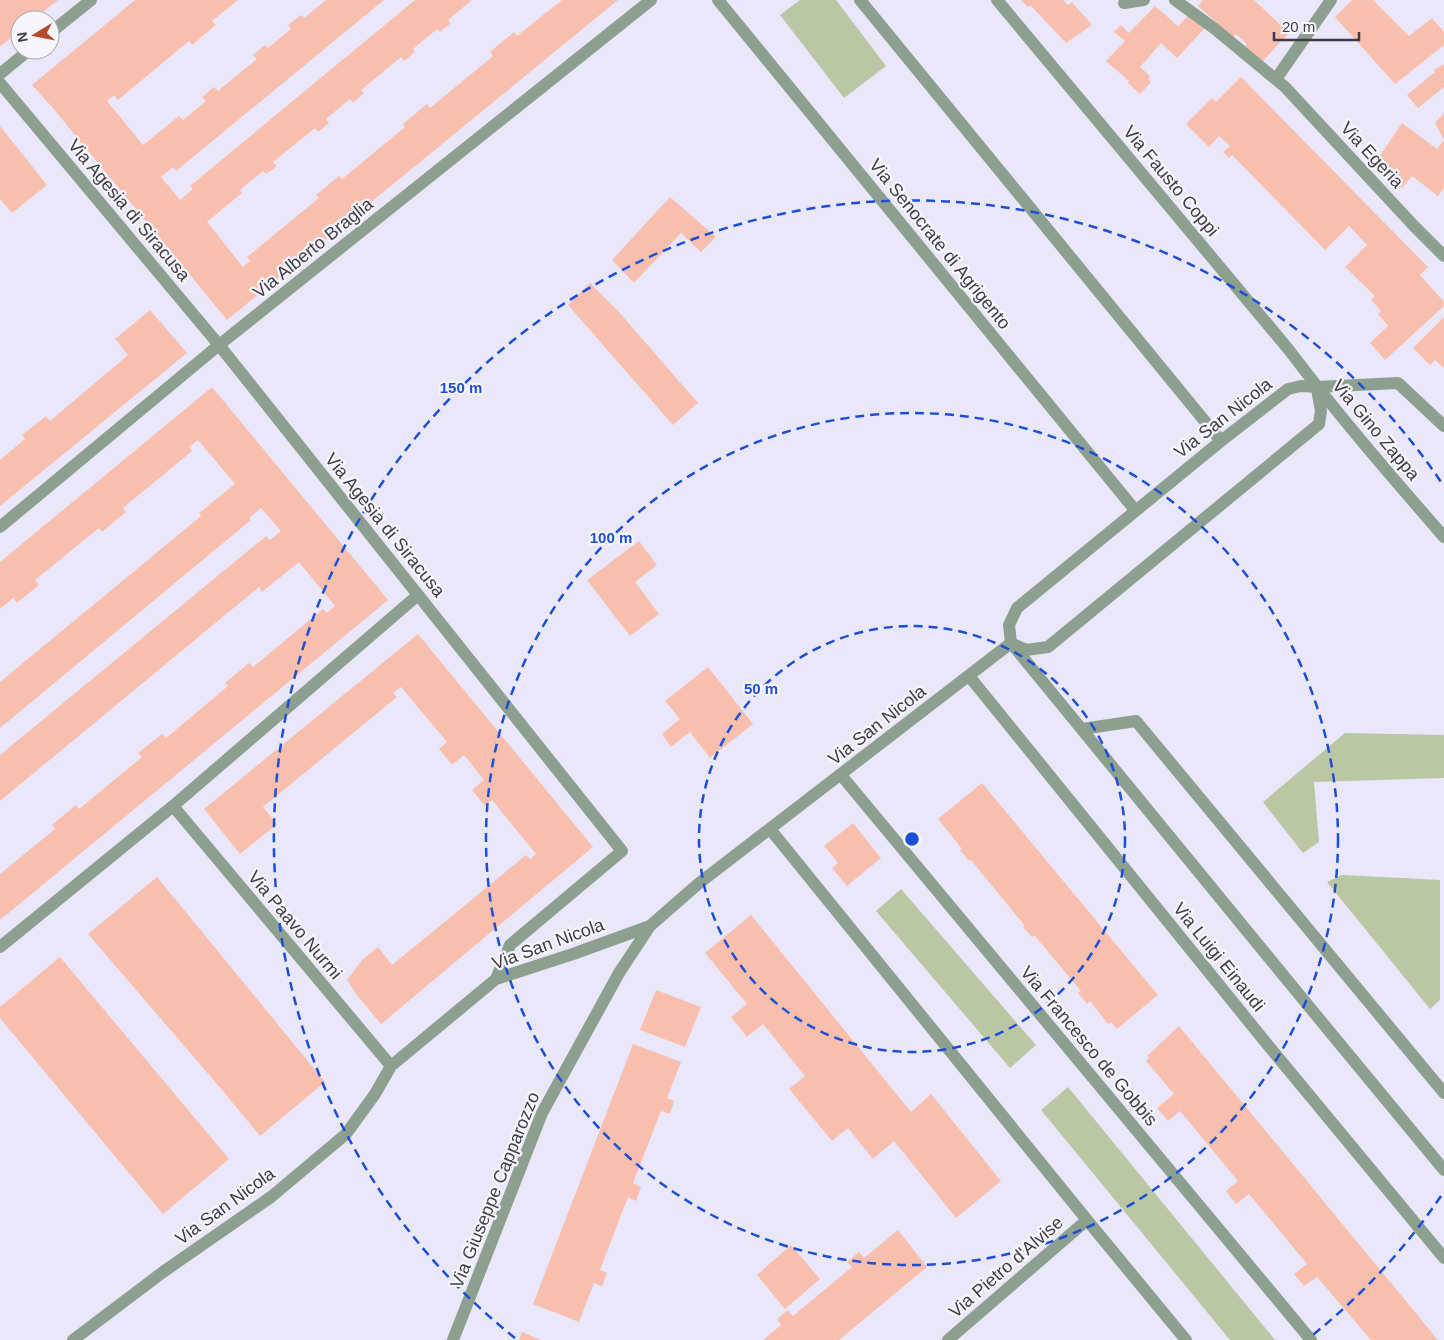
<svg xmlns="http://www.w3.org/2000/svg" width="1444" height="1340" font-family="Arial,sans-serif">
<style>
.green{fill:#bac6a4}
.building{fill:#f9bfae}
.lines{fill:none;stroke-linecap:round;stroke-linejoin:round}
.minor{stroke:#8da090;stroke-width:12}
.ring{fill:none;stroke:#1d4ed8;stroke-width:2.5;stroke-dasharray:9 6}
.labels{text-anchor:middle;stroke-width:4.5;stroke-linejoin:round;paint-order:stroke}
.street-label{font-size:18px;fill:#3d3b48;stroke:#f7f6fd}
.centre{fill:#1d4ed8;stroke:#f7f6fd;stroke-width:2.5}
.ring-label{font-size:15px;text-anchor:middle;font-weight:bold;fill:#1d4ed8;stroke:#f7f6fd;stroke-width:4.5;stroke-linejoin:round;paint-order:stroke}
</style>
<rect width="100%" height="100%" fill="#eae7fa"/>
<!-- green -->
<path class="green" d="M 800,0 L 836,0 L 886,66 L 844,98 L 780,15 Z
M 1345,733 L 1444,735 L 1444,778 L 1314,782 L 1319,842 L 1303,853 L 1263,802 Z
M 1342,875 L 1440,880 L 1440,1000 L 1430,1009 L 1327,882 Z
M 901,889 L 1036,1045 L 1010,1068 L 876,911 Z
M 1068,1087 L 1275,1340 L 1230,1340 L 1041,1110 Z"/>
<!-- building -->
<path class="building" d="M 0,0 L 58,0 L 33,20 L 20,20 L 20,31 L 1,46 L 0,45 Z
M 135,0 L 238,0 L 212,21 L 216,25 L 192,45 L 189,41 L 118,100 L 114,95 L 107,101 L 143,145 L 179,116 L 183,120 L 206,101 L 202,97 L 214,87 L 218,91 L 257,59 L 253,55 L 265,45 L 268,48 L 291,29 L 288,25 L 301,15 L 304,18 L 326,0 L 384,0 L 176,171 L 173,167 L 161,177 L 180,200 L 193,189 L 190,186 L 415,0 L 472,0 L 448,20 L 451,23 L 440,32 L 437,29 L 413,49 L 415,52 L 404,61 L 401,57 L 361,90 L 364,93 L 353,103 L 350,99 L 326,119 L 329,123 L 318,132 L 315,128 L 273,162 L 277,166 L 266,174 L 263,171 L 240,190 L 242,193 L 207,222 L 243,267 L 250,261 L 247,257 L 319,198 L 316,195 L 339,176 L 342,179 L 405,127 L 403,124 L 427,104 L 430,108 L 493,56 L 490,52 L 514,32 L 517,36 L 562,0 L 618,0 L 227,320 L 52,107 L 32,85 Z
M 1021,0 L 1063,0 L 1068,5 L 1072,2 L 1092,25 L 1066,43 L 1030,5 L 1028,7 Z
M 1203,0 L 1254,0 L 1289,33 L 1261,63 L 1244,47 L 1247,44 L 1236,34 L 1233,37 L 1198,6 Z
M 1352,0 L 1373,0 L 1409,36 L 1432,18 L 1444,32 L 1444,45 L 1395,84 L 1335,17 Z
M 1155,6 L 1178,26 L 1189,15 L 1204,29 L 1177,58 L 1161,43 L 1140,67 L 1150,76 L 1148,79 L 1151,82 L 1140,94 L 1128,83 L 1129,81 L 1106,61 L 1125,41 L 1114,32 L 1121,25 L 1129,33 Z
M 1444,64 L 1444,87 L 1418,108 L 1407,95 L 1435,72 L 1434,70 Z
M 1241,77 L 1428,267 L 1420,275 L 1444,302 L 1444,306 L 1385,360 L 1370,343 L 1388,326 L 1378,314 L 1381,311 L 1371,300 L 1375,296 L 1345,267 L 1367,245 L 1349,226 L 1325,250 L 1232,155 L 1229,158 L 1223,152 L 1230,146 L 1219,136 L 1209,147 L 1186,124 L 1212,98 L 1216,102 Z
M 1444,113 L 1444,188 L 1438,196 L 1412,176 L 1402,188 L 1373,166 L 1402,123 L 1437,149 L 1444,140 L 1435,123 Z
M 0,126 L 47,185 L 12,213 L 0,199 Z
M 670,197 L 716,237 L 701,252 L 681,233 L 634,283 L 612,260 Z
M 590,283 L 618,311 L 698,403 L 673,425 L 568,305 Z
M 150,310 L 187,353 L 0,506 L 0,460 L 25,439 L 22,435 L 46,416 L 50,421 L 128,355 L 115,339 Z
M 1444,317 L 1444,368 L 1435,360 L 1430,365 L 1413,348 Z
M 212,387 L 388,600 L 0,920 L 0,874 L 55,829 L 52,825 L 76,805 L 79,809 L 142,757 L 138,753 L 162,734 L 166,738 L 228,686 L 225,683 L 249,663 L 253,667 L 323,609 L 327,613 L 335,606 L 299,562 L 262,592 L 259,587 L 0,801 L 0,755 L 266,536 L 270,540 L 281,531 L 261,508 L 249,518 L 251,520 L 0,728 L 0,682 L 201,516 L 199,513 L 235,484 L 198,440 L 189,447 L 192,451 L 123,508 L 126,512 L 102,532 L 99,528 L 35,580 L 39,585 L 17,603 L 13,598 L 0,609 L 0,562 Z
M 639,541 L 657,565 L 635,582 L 659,614 L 630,636 L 587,580 Z
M 418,634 L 593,847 L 381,1024 L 356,994 L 347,980 L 362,960 L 378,947 L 392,965 L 526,855 L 530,859 L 536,854 L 492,800 L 485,806 L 472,790 L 484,780 L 464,755 L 452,765 L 439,749 L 447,742 L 401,687 L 393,693 L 397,697 L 263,807 L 277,824 L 240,854 L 204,809 Z
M 708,667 L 753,724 L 710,758 L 690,732 L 671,747 L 662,734 L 680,719 L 665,701 Z
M 982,783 L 1158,995 L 1117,1029 L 1111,1022 L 1108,1024 L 1090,1001 L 1087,1004 L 1078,993 L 1081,991 L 1034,935 L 1032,937 L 1023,927 L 1025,926 L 971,860 L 969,861 L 960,850 L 962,849 L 938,819 Z
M 853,823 L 881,858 L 847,886 L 832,868 L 838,863 L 824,846 Z
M 157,877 L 325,1082 L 260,1136 L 222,1090 L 88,934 Z
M 751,915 L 911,1112 L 931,1094 L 1001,1181 L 956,1218 L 894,1141 L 873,1159 L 848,1128 L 832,1141 L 789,1089 L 805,1076 L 763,1024 L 747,1037 L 731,1017 L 747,1004 L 705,953 Z
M 60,957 L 229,1159 L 163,1214 L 0,1018 L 0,1007 Z
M 656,990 L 701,1007 L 685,1047 L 640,1030 Z
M 1179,1026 L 1438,1340 L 1371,1340 L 1317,1277 L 1304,1286 L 1294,1274 L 1307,1264 L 1249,1194 L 1236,1204 L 1226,1191 L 1238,1181 L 1180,1111 L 1168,1121 L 1157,1108 L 1174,1094 L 1146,1061 L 1149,1058 L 1147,1056 Z
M 633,1044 L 681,1062 L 667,1098 L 674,1101 L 670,1114 L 661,1111 L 633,1183 L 641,1187 L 636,1201 L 628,1197 L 600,1270 L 607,1273 L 602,1286 L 594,1283 L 579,1322 L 533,1304 Z
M 898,1230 L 927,1267 L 839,1340 L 763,1340 L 781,1325 L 777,1319 L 788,1310 L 793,1316 L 852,1267 L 847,1262 L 859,1252 L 864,1258 Z
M 791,1245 L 820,1279 L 785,1309 L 757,1275 Z
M 522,1332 L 541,1340 L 519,1340 Z"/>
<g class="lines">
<!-- minor -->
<path class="minor" d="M 718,0 L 1135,510
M 860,0 L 1221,441
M 997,0 L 1289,350 C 1338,415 1391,476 1444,537
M 1175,0 L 1215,29 L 1285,87 L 1414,226 L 1444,256
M 1124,3 L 1144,0
M 50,33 L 91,0
M 0,74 L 29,50
M 1276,79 L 1331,0
M 0,83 L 219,345 L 622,851 L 510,945 L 496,979
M 0,527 L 219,345 L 651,0
M 1011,643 L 1311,1009 L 1444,1170
M 1011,643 L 1009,625 L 1017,608 L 1221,441 L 1288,389 L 1301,386 L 1317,387 L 1398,383 L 1444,426
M 1013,644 L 1026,650 L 1048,647 L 1319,424 L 1321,411 L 1317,389
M 969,676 L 1267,1044 L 1444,1258
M 1082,729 L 1136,721 L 1444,1093
M 841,775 L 1311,1340
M 173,806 L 391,1066
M 770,829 L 1087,1220 L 1186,1340
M 0,947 L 173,806 L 418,595
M 73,1340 L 163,1272 L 271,1197 L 346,1134 L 375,1094 L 391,1066 L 496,979 L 573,954 L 650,926 L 698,884 L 1011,643
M 453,1340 L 542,1113 L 619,973 L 650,926
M 948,1340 L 1087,1220"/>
</g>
<!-- distance rings -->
<g class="ring">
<circle cx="912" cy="839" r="213"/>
<circle cx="912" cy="839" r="426"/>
<path d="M1441 1196A638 638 0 0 1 1309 1338M515 1338A638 638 0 1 1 1441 482"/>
</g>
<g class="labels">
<!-- street labels -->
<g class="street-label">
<text transform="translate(1372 155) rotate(47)" y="6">Via Egeria</text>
<text transform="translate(1171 181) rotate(50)" y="6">Via Fausto Coppi</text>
<text transform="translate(129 210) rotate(50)" y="6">Via Agesia di Siracusa</text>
<text transform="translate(940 244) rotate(51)" y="6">Via Senocrate di Agrigento</text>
<text transform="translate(313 248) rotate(-39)" y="6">Via Alberto Braglia</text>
<text transform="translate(1223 418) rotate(-38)" y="6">Via San Nicola</text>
<text transform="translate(1376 430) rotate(50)" y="6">Via Gino Zappa</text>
<text transform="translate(385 525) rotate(51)" y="6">Via Agesia di Siracusa</text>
<text transform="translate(877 725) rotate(-38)" y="6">Via San Nicola</text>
<text transform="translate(295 925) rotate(50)" y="6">Via Paavo Nurmi</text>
<text transform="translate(548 944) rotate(-20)" y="6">Via San Nicola</text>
<text transform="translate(1219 957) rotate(51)" y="6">Via Luigi Einaudi</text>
<text transform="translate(1089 1046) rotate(50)" y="6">Via Francesco de Gobbis</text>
<text transform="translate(495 1190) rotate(-68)" y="6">Via Giuseppe Capparozzo</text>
<text transform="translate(225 1206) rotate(-36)" y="6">Via San Nicola</text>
<text transform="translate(1006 1267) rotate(-41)" y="6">Via Pietro d'Alvise</text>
</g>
</g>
<circle cx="912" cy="839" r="8" class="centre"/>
<g class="ring-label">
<text x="461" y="393">150 m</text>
<text x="611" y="543">100 m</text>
<text x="761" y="694">50 m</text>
</g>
<!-- north arrow -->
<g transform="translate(35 35) rotate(260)"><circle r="24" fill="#f7f6fd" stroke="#adabb5"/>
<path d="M0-4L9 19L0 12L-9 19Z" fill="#b34b28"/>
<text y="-8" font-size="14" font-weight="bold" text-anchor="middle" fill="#3d3b48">N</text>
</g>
<!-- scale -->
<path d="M1274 32v8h85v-8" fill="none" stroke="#3d3b48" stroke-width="2.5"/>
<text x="1282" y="32" font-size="15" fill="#3d3b48" stroke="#f7f6fd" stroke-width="4" paint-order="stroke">20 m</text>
</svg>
